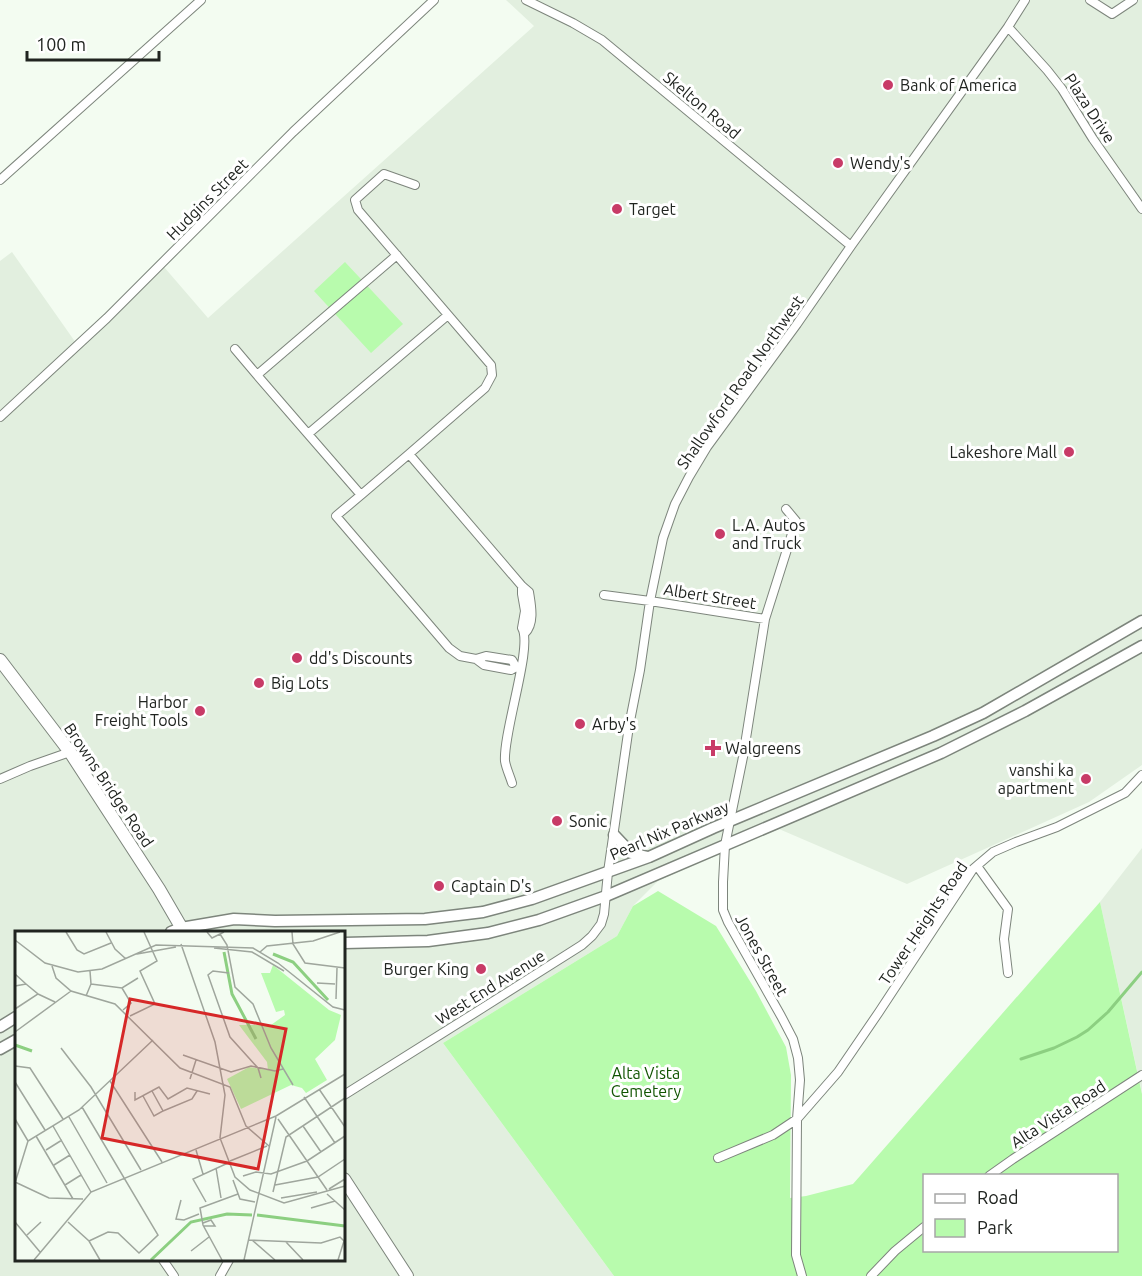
<svg xmlns="http://www.w3.org/2000/svg" width="1142" height="1276" font-family="Ubuntu,sans-serif">
<style>
.built{fill:#e2efdf;fill-rule:evenodd}
.green{fill:#b8fbad;fill-rule:evenodd}
.lines{fill:none;stroke-linecap:round;stroke-linejoin:round}
.stream{stroke:#8ccf81;stroke-width:3}
.street-casing{stroke:#7d857c;stroke-width:10}
.secondary-casing{stroke:#7d857c;stroke-width:13}
.primary-casing{stroke:#7d857c;stroke-width:14}
.street{stroke:#fff;stroke-width:8}
.secondary{stroke:#fff;stroke-width:10}
.primary{stroke:#fff;stroke-width:12}
.poi-dot{fill:#c83b67;stroke:#fff;stroke-width:2}
.labels{text-anchor:middle;stroke-width:6;stroke-linejoin:round;paint-order:stroke}
.poi-label{font-size:16px;fill:#202420;stroke:#fff;text-anchor:start}
.street-label{font-size:16px;fill:#202420;stroke:#fff}
.park-label{font-size:16px;fill:#115502;stroke:#fff}
.inset-river{fill:none;stroke:#8ccf81;stroke-width:3}
.inset-road{fill:none;stroke:#9fa69d;stroke-width:1.5}
.view{fill:#d62828;fill-opacity:0.15;stroke:#d62828;stroke-width:3}
.inset-edge{fill:none;stroke:#202420;stroke-width:3}
</style>
<rect width="100%" height="100%" fill="#f3fcf1"/>
<!-- built -->
<path class="built" d="M 506,0 L 1142,0 L 1142,765 L 1089,802 L 907,884 L 779,829 L 733,847 L 658,881 L 633,906 L 617,936 L 443,1043 L 614,1276 L 0,1276 L 0,261 L 12,252 L 76,343 L 158,260 L 208,318 L 534,26 ZM 16,932 L 344,932 L 344,1260 L 16,1260 Z
M 1142,848 L 1142,1093 L 1100,902 Z"/>
<!-- green -->
<path class="green" d="M 345,262 L 403,324 L 371,353 L 314,291 Z
M 658,891 L 716,926 L 756,991 L 786,1047 L 791,1075 L 790,1198 L 806,1196 L 853,1184 L 1100,902 L 1142,1094 L 1142,1276 L 614,1276 L 443,1043 L 617,936 L 633,906 ZM 924,1176 L 1116,1176 L 1116,1250 L 924,1250 Z"/>
<g class="lines">
<!-- stream -->
<path class="stream" d="M 1021,1059 L 1054,1048 L 1077,1037 L 1088,1030 L 1108,1012 L 1142,972"/>
<!-- street casing -->
<g class="street-casing">
<path id="street" d="M 526,0 L 573,23 L 602,40 L 851,246
M 1090,0 L 1112,14 L 1133,0
M 1008,27 L 1047,70 L 1062,89 L 1093,139 L 1142,209
M 0,180 L 201,0
M 415,185 L 384,174 L 355,200 L 358,210 L 491,365 L 492,375 L 485,388 L 409,454 L 522,586 L 529,592 C 531,605 535,623 525,633
M 397,255 L 257,375 L 308,434 L 448,315
M 235,349 L 257,375
M 0,417 L 107,318 L 293,132 L 434,0
M 308,434 L 361,495 L 336,516 L 449,648 L 460,656 L 476,659 L 484,665 L 511,670 L 516,667 L 521,668
M 361,495 L 409,454
M 786,509 L 796,521 L 765,619 L 743,757 L 725,845 L 723,882 L 723,910 L 728,922 L 781,1016 L 793,1039 L 798,1058 L 800,1080 L 797,1119 L 796,1255 L 802,1276
M 604,595 L 650,601 L 765,619
M 476,659 L 486,656 L 512,660 L 516,667
M 0,779 L 30,766 L 70,752
M 512,783 C 510,776 506,768 505,761 C 503,732 533,646 522,628 L 525,611 L 522,594 L 522,586
M 977,866 L 1008,909 L 1004,939 L 1008,973
M 344,1095 C 423,1046 503,995 582,945 L 592,936 L 601,924 L 604,914 L 608,872 L 629,726 L 640,670 L 650,601 L 663,538 L 675,504 L 689,477 L 707,447 L 797,324 L 851,246 L 1008,27 L 1025,0
M 718,1158 L 773,1135 L 797,1119 L 838,1072 L 879,1012 L 973,869 L 993,852 L 1016,842 L 1057,827 L 1125,793 L 1142,775
M 989,1176 L 1013,1159 L 1142,1075
M 163,1260 L 174,1276
M 220,1276 L 229,1260
M 871,1276 L 895,1251 L 924,1227"/>
</g>
<!-- secondary casing -->
<g class="secondary-casing">
<path id="secondary" d="M 614,835 L 631,853 L 648,857
M 171,932 L 181,928 L 234,919 L 275,921 L 425,919 L 483,912 L 532,899 L 649,857 L 713,828 L 933,736 L 983,713 L 1142,621
M 344,943 L 428,941 L 488,933 L 539,920 L 606,896 L 941,753 L 1025,711 L 1142,646
M 0,1027 L 16,1017
M 0,1049 L 16,1040"/>
</g>
<!-- primary casing -->
<g class="primary-casing">
<path id="primary" d="M 0,660 L 70,752 L 159,889 L 184,932
M 344,1179 L 407,1276"/>
</g>
<!-- street -->
<use href="#street" class="street"/>
<!-- secondary -->
<use href="#secondary" class="secondary"/>
<!-- primary -->
<use href="#primary" class="primary"/>
</g>
<!-- markers -->
<g class="poi-dot">
<circle cx="888" cy="85" r="6"/>
<circle cx="838" cy="163" r="6"/>
<circle cx="617" cy="209" r="6"/>
<circle cx="1069" cy="452" r="6"/>
<circle cx="720" cy="534" r="6"/>
<circle cx="297" cy="658" r="6"/>
<circle cx="259" cy="683" r="6"/>
<circle cx="200" cy="711" r="6"/>
<circle cx="580" cy="724" r="6"/>
<path d="M710 739h6v6h6v6h-6v6h-6v-6h-6v-6h6z"/>
<circle cx="1086" cy="779" r="6"/>
<circle cx="557" cy="821" r="6"/>
<circle cx="439" cy="886" r="6"/>
<circle cx="481" cy="969" r="6"/>
</g>
<g class="labels">
<!-- poi labels -->
<g class="poi-label">
<text x="900" y="91">Bank of America</text>
<text x="850" y="169">Wendy's</text>
<text x="629" y="215">Target</text>
<text x="1057" y="458" text-anchor="end">Lakeshore Mall</text>
<text x="732" y="531">L.A. Autos<tspan x="732" dy="18">and Truck</tspan></text>
<text x="309" y="664">dd's Discounts</text>
<text x="271" y="689">Big Lots</text>
<text x="188" y="708" text-anchor="end">Harbor<tspan x="188" dy="18">Freight Tools</tspan></text>
<text x="592" y="730">Arby's</text>
<text x="725" y="754">Walgreens</text>
<text x="1074" y="776" text-anchor="end">vanshi ka<tspan x="1074" dy="18">apartment</tspan></text>
<text x="569" y="827">Sonic</text>
<text x="451" y="892">Captain D's</text>
<text x="469" y="975" text-anchor="end">Burger King</text>
</g>
<!-- street labels -->
<g class="street-label">
<text transform="translate(702 105) rotate(40)" y="6">Skelton Road</text>
<text transform="translate(1090 108) rotate(57)" y="6">Plaza Drive</text>
<text transform="translate(207 199) rotate(-45)" y="6">Hudgins Street</text>
<text transform="translate(740 382) rotate(-55)" y="6">Shallowford Road Northwest</text>
<text transform="translate(710 596) rotate(9)" y="6">Albert Street</text>
<text transform="translate(109 785) rotate(56)" y="6">Browns Bridge Road</text>
<text transform="translate(669 830) rotate(-23)" y="6">Pearl Nix Parkway</text>
<text transform="translate(923 923) rotate(-56)" y="6">Tower Heights Road</text>
<text transform="translate(762 955) rotate(61)" y="6">Jones Street</text>
<text transform="translate(490 987) rotate(-32)" y="6">West End Avenue</text>
<text transform="translate(1058 1114) rotate(-33)" y="6">Alta Vista Road</text>
</g>
<!-- park labels -->
<g class="park-label">
<text x="646" y="1079">Alta Vista<tspan x="646" dy="18">Cemetery</tspan></text>
</g>
</g>
<!-- overview -->
<g transform="translate(15 931)">
<rect width="330" height="330" fill="#f3fcf1"/>
<path d="M 258,34 L 314,79 L 326,84 L 320,109 L 300,128 L 312,149 L 291,162 L 287,157 L 276,154 L 226,178 L 212,148 L 234,136 L 253,139 L 252,131 L 224,94 L 256,94 L 270,84 L 269,79 L 261,81 L 246,42 L 255,42 Z" fill="#b8fbad"/>
<path class="inset-river" d="M 209,21 L 217,63 L 241,108M 258,23 L 278,31 L 313,69M 0,114 L 17,120M 242,284 L 330,295M 136,329 L 176,291 L 212,283 L 237,284"/>
<path class="inset-road" d="M 51,1 L 62,19 L 69,23 L 96,12M 91,1 L 100,18 L 111,28M 192,1 L 197,7 L 209,1M 277,1 L 278,13 L 290,32 L 330,37M 205,3 L 212,14 L 220,56 L 238,73 L 256,117 L 278,154M 0,9 L 30,32 L 63,41 L 87,38 L 141,14 L 238,17 L 263,32 L 318,76 L 330,79M 166,13 L 200,111 L 210,164 L 205,207 L 220,246 L 235,259 L 269,272 L 330,255M 199,17 L 237,21 L 269,40M 245,21 L 252,15 L 298,10 L 325,1M 122,23 L 161,16M 37,35 L 41,47 L 56,60 L 100,73 L 165,137 L 215,156 L 231,195 L 254,215M 214,42 L 198,40 L 193,44 L 215,106 L 243,137 L 246,147M 0,43 L 11,53 L 0,55M 302,52 L 320,53M 76,53 L 107,57 L 123,47M 107,57 L 116,72 L 108,79M 23,63 L 40,71M 71,65 L 76,53 L 75,40M 321,68 L 322,37M 0,78 L 23,63 L 11,53M 115,85 L 140,73 L 125,40 L 142,30 L 129,1M 0,101 L 56,60M 46,117 L 76,156 L 126,239M 168,124 L 216,141 L 236,135 L 260,140 L 268,138M 0,135 L 15,137 L 48,188M 175,148 L 181,129M 95,150 L 147,231M 0,151 L 30,199M 304,158 L 330,196M 120,161 L 120,169 L 144,156 L 153,168 L 172,157 L 195,163M 128,165 L 139,185 L 148,180 L 137,160M 289,166 L 320,212M 67,176 L 143,304 L 124,322 L 103,302 L 93,301 L 74,310M 148,180 L 177,168 L 182,160M 54,186 L 92,252M 0,188 L 13,210M 263,188 L 312,259M 38,195 L 76,261M 288,195 L 306,221M 21,205 L 58,268M 31,219 L 47,209M 181,219 L 188,243M 215,230 L 252,215M 39,234 L 55,224M 201,237 L 206,267M 228,245 L 241,241 L 256,243 L 292,230 L 330,205M 218,249 L 225,268 L 240,271M 0,251 L 34,267 L 68,268M 0,252 L 13,210 L 64,179 L 138,109M 50,254 L 66,244M 260,254 L 303,246 L 330,228M 314,258 L 330,248M 258,261 L 271,206 L 330,167M 312,263 L 330,279M 266,267 L 302,261M 166,269 L 161,288 L 169,289 L 184,283M 191,271 L 178,248 L 213,232M 296,277 L 320,270M 0,291 L 25,321M 53,291 L 74,310 L 85,329M 188,292 L 196,289 L 200,295 L 189,295M 12,304 L 26,291M 234,309 L 306,312 L 325,306 L 329,310 L 323,329M 237,309 L 260,329M 271,311 L 288,329M 176,320 L 194,306M 19,329 L 76,261 L 261,185 L 330,143M 207,329 L 188,294 L 185,277 L 223,263M 229,329 L 261,186"/>
<path class="view" d="M 115,68 L 271,98 L 243,238 L 87,207 Z"/>
<rect width="330" height="330" class="inset-edge"/>
</g>
<!-- legend -->
<rect x="923" y="1174" width="195" height="78" fill="#ffffff" stroke="#a6a7a6" stroke-width="1.5"/>
<rect x="935" y="1194" width="30" height="9" fill="#ffffff" stroke="#a6a7a6" stroke-width="1.5"/>
<text x="977" y="1204" font-size="18" fill="#202420">Road</text>
<rect x="935" y="1219" width="30" height="18" fill="#b8fbad" stroke="#a6a7a6" stroke-width="1.5"/>
<text x="977" y="1234" font-size="18" fill="#202420">Park</text>
<!-- scale -->
<path d="M27 51v9h132v-9" fill="none" stroke="#202420" stroke-width="3"/>
<text x="36" y="51" font-size="18" fill="#202420" stroke="#ffffff" stroke-width="4.5" paint-order="stroke">100 m</text>
</svg>
